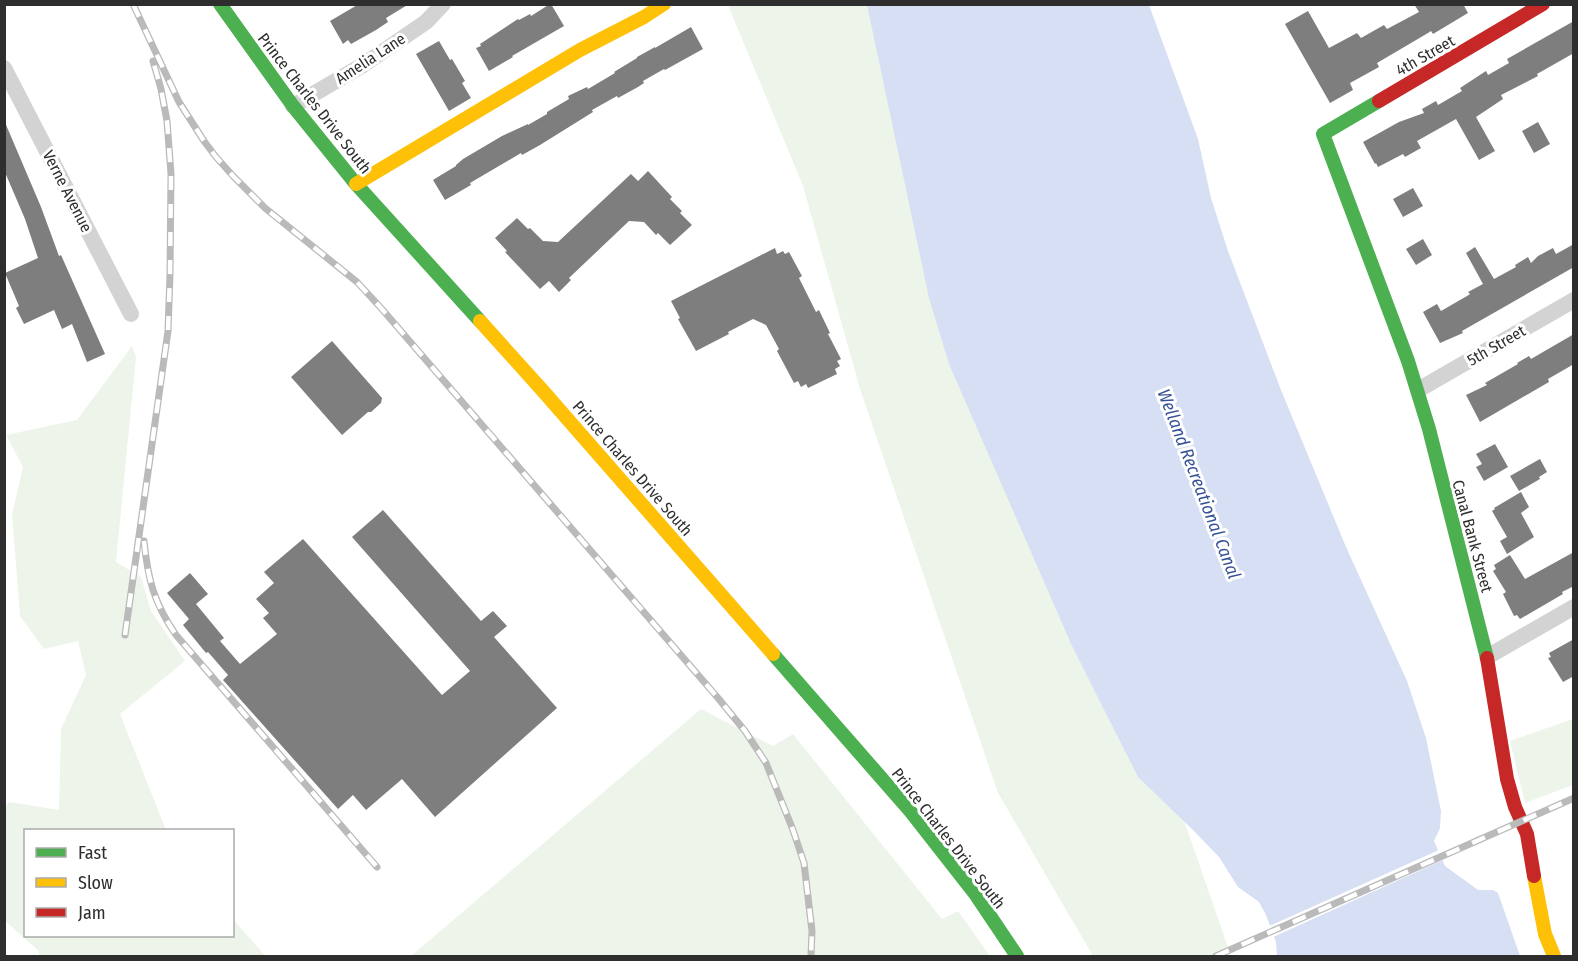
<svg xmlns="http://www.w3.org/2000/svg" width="1578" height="961" font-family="'Fira Sans Condensed',sans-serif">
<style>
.green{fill:#edf5eb}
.water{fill:#d6dff3}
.pier{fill:#fff}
.building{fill:#7e7e7e}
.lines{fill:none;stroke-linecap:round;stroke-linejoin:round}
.street{stroke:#d3d3d3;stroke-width:16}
.fast{stroke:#4caf50;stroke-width:14}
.slow{stroke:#ffc107;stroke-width:14}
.jam{stroke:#c62828;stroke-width:14}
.rail-casing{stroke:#bababa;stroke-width:7}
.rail{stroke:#fff;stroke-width:4.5;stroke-dasharray:14;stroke-linecap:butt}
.labels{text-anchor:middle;stroke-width:6;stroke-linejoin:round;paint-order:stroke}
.street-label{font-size:16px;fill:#2e2e2e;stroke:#fff}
.water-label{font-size:18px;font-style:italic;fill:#365296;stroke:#fff}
</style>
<rect width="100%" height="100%" fill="#fff"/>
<!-- green -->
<path class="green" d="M 728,5 L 902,5 L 1231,956 L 1093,956 L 998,793 L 860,389 L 803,186 Z
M 132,346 L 136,357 L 116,562 L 141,577 L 151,611 L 185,661 L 120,714 L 166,830 L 26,830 L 26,936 L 232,936 L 233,919 L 265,956 L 40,956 L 38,950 L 5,921 L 5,807 L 9,802 L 59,810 L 61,729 L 86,675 L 78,641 L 44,649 L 20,616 L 12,515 L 23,467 L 6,435 L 77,420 Z
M 701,709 L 773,746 L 793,734 L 942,919 L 958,911 L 990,956 L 411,956 Z
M 1573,719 L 1573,785 L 1525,803 L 1510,741 Z"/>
<!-- water -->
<path class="water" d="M 867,5 L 1149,5 L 1198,139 L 1211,198 L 1228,251 L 1281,390 L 1346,547 L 1407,681 L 1426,738 L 1441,811 L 1440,828 L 1434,841 L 1445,866 L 1478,890 L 1493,890 L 1498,893 L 1520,956 L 1277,956 L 1276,942 L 1266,915 L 1259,902 L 1238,887 L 1219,857 L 1193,830 L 1138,777 L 1072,646 L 949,364 L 929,298 Z"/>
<!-- pier -->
<path class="pier" d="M 1439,850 L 1443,860 L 1271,938 L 1267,927 Z"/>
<!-- building -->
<path class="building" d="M 359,4 L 409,4 L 386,18 L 388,22 L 376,30 L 351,44 L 348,40 L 343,44 L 330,21 Z
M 550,4 L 551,4 L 564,26 L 512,56 L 513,57 L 489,71 L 476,48 L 481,46 L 480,44 L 518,19 L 519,20 L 530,14 L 531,16 Z
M 1414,4 L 1463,4 L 1468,13 L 1433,34 L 1431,31 L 1428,33 L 1377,63 L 1379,67 L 1350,83 L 1353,90 L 1330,103 L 1285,24 L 1308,11 L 1329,48 L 1357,33 L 1361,38 L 1384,25 L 1387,29 L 1419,12 Z
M 1574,21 L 1574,53 L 1537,74 L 1538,76 L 1501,95 L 1503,99 L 1476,117 L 1495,151 L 1479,160 L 1456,119 L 1417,141 L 1421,148 L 1405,157 L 1403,154 L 1378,167 L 1376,163 L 1375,164 L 1363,142 L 1399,122 L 1424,113 L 1422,109 L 1436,101 L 1438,105 L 1462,91 L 1460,88 L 1486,71 L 1488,75 L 1509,63 L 1507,59 Z
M 691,27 L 703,49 L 665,70 L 664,69 L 643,81 L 644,83 L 638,87 L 618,98 L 617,96 L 592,110 L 593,112 L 540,145 L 522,155 L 521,153 L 470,183 L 471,185 L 445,200 L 433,180 L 441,175 L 456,166 L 456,165 L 463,159 L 502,136 L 528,124 L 528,125 L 547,114 L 547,112 L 569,99 L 568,96 L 587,87 L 588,89 L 615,73 L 614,72 L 637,58 L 637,57 L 655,47 L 655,48 Z
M 439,41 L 450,60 L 452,59 L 465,81 L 462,83 L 471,98 L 449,111 L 416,54 Z
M 4,120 L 41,207 L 59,256 L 61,255 L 105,354 L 87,362 L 72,324 L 62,329 L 54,310 L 24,324 L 16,308 L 19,306 L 5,273 L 38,258 L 25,219 L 4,170 Z
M 1538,122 L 1550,144 L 1534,153 L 1522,131 Z
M 648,171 L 672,197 L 670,199 L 682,211 L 680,213 L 692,225 L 670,245 L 658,233 L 656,235 L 644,222 L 629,221 L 569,278 L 571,280 L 559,292 L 549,281 L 540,289 L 505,252 L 507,251 L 495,238 L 517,218 L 528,229 L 530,228 L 543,241 L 558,242 L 631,174 L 638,181 Z
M 1413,188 L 1423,206 L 1403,217 L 1393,199 Z
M 1423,239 L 1432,255 L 1416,265 L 1406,249 Z
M 1574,244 L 1574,267 L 1462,331 L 1463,333 L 1440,343 L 1423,312 L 1437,304 L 1441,311 L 1467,296 L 1470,294 L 1468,292 L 1483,284 L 1466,253 L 1475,247 L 1494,279 L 1516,267 L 1515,265 L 1528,257 L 1531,263 L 1538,256 L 1553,248 L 1556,254 Z
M 775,248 L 777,254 L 783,251 L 785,254 L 789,252 L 802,276 L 799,278 L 816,312 L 819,310 L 830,333 L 828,334 L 841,359 L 837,361 L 840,366 L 835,369 L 837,374 L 808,388 L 806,384 L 801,387 L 798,381 L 794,383 L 777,351 L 779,349 L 766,325 L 753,319 L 728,332 L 729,334 L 696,351 L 678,319 L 680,318 L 671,301 Z
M 1574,334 L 1574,364 L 1548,379 L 1549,382 L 1480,422 L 1466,395 L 1487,385 L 1485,383 L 1518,364 L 1517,363 L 1529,356 L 1531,359 Z
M 332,341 L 382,398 L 381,403 L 371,412 L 368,412 L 342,435 L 291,377 Z
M 1495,444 L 1508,467 L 1484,481 L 1476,467 L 1482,464 L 1476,454 Z
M 1540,459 L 1547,472 L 1539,477 L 1540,479 L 1519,491 L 1510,476 Z
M 1521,492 L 1529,507 L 1521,513 L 1534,537 L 1507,554 L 1500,541 L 1507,537 L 1492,511 L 1495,509 L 1494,508 Z
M 383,510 L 481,621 L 493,611 L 507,626 L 494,637 L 557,708 L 435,817 L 402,779 L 366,810 L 353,795 L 338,809 L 223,680 L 228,675 L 208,652 L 206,653 L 183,625 L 189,619 L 167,593 L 190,573 L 208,594 L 196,604 L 224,638 L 220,641 L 240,664 L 277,634 L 263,618 L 269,613 L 256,599 L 274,583 L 264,572 L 303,539 L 442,695 L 470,671 L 352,537 Z
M 1574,552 L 1574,586 L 1562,592 L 1563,594 L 1520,619 L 1517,615 L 1514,616 L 1503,594 L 1506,592 L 1493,571 L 1496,569 L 1494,565 L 1510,555 L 1525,579 Z
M 1574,639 L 1574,676 L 1563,682 L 1548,658 L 1551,657 L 1549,653 Z"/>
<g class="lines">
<!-- street -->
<path class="street" d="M 4,68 L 131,314
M 293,106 L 363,65 L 426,22 L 443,4
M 1418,390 L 1574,300
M 1487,657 L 1574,607"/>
<!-- fast -->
<path class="fast" d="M 220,4 L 293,106 L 356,184 L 480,321
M 1379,101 L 1323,134 L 1408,361 L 1429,429 L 1487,658
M 773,654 L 911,812 L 976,895 L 1017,956"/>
<!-- slow -->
<path class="slow" d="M 356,184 L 580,50 L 644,17 L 664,4
M 480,321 L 543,391 L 773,654
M 1534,876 L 1545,934 L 1554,956"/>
<!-- jam -->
<path class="jam" d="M 1379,101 L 1543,4
M 1487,658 L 1507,779 L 1515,807 L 1527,834 L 1534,876"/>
<!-- rail casing -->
<g class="rail-casing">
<path id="rail" d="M 133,4 L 179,102 L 204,141 L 216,157 L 234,177 L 265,208 L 357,282 L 381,308 L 718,698 L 745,731 L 766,763 L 793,830 L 804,863 L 812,931 L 811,956
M 144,541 C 148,580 154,603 176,635 L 377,867
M 125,635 L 168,331 L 170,274 L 171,174 L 167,121 L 161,89 L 153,61
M 1216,956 L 1574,798"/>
</g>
<!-- rail -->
<use href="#rail" class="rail"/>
</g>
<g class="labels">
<!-- street labels -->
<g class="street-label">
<text transform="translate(1425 55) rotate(-30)" y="6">4th Street</text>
<text transform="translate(370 58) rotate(-33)" y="6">Amelia Lane</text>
<text transform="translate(315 103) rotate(52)" y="6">Prince Charles Drive South</text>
<text transform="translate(68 191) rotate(63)" y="6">Verne Avenue</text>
<text transform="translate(1496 345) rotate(-30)" y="6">5th Street</text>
<text transform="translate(633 468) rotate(49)" y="6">Prince Charles Drive South</text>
<text transform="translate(1473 536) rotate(75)" y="6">Canal Bank Street</text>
<text transform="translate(949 838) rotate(52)" y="6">Prince Charles Drive South</text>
</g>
<!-- water labels -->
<g class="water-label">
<text transform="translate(1199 484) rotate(69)" y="6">Welland Recreational Canal</text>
</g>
</g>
<!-- border -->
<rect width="1578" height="961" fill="none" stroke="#2e2e2e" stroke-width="12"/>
<!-- legend -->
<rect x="24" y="829" width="210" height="108" fill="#ffffff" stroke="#ababab" stroke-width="1.5"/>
<rect x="36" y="848" width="30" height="9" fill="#4caf50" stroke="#ababab" stroke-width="1.5"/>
<text x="78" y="859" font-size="18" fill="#2e2e2e">Fast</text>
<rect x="36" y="878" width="30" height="9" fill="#ffc107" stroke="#ababab" stroke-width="1.5"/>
<text x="78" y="889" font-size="18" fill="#2e2e2e">Slow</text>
<rect x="36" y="908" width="30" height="9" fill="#c62828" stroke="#ababab" stroke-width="1.5"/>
<text x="78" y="919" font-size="18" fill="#2e2e2e">Jam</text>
</svg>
